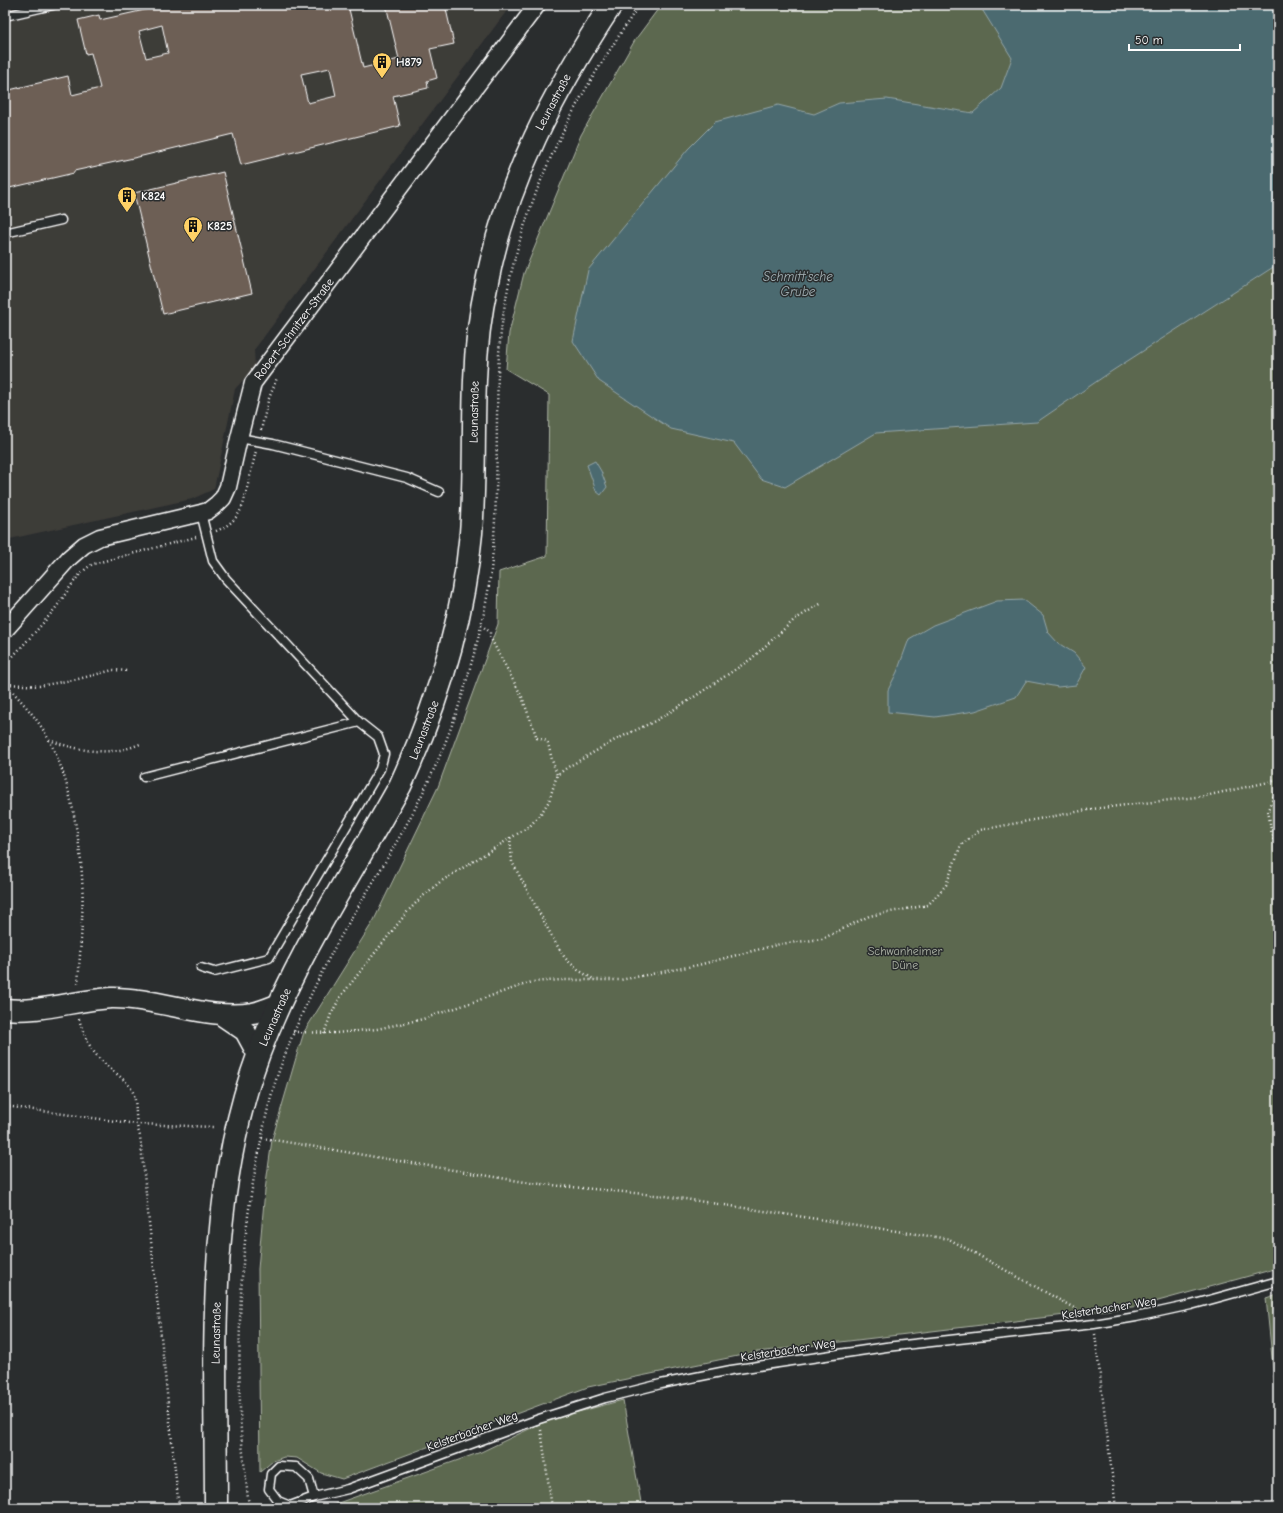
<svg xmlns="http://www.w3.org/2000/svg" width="1283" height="1513" font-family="'Comic Neue',sans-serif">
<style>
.built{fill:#3e3c39}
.green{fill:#5c684f;stroke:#aeb4a7}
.water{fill:#4c6a70;stroke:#94a6a9}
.building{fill:#6d5e54;stroke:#fff;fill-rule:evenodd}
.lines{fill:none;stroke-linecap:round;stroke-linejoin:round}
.service-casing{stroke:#fff;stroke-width:11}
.minor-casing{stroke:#fff;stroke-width:19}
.tertiary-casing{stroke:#fff;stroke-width:23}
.secondary-casing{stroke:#fff;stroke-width:25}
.path{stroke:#fff;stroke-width:2.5;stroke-dasharray:1 3;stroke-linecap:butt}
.service{stroke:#2a2d2e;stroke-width:8}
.minor{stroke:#2a2d2e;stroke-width:16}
.tertiary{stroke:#2a2d2e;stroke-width:20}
.secondary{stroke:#2a2d2e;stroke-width:22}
.labels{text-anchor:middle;stroke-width:3;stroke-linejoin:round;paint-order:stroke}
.poi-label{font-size:12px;font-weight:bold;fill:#fff;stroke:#2a2d2e;text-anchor:start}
.street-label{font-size:12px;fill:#fff;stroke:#2a2d2e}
.park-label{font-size:12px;fill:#aeb4a7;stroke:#2a2d2e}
.water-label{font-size:13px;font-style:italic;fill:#a6b4b8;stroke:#2a2d2e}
</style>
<rect width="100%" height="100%" fill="#2a2d2e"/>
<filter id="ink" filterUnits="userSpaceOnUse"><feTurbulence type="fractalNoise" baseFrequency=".025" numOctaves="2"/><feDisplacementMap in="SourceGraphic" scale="8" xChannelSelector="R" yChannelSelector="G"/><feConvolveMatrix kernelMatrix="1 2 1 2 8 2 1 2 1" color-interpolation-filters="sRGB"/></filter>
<g filter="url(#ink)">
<!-- built -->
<path class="built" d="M 5,5 L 511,5 L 254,350 L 255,367 L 235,389 L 214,489 L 192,499 L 5,540 Z"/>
<!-- green -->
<path class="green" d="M 661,5 L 1278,5 L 1278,1268 L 1140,1306 L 757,1352 L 588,1387 L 342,1479 L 321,1473 L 297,1458 L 284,1457 L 273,1461 L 260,1472 L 258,1269 L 265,1190 L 272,1140 L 298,1051 L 298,1048 L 300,1045 L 304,1032 L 374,920 L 438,787 L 498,624 L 499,572 L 547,556 L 549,395 L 506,369 L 509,333 L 524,273 L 581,135 L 635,40 Z
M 1278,1294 L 1278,1417 L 1266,1298 Z
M 623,1400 L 642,1508 L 324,1508 L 481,1452 L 548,1420 Z"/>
<!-- water -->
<path class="water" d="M 977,5 L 1278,5 L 1278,264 L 1112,371 L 1037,422 L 876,433 L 785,487 L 761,479 L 734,443 L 671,429 L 599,381 L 573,341 L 588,270 L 688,149 L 715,122 L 778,105 L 814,114 L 839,103 L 887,99 L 973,113 L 1001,88 L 1012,58 L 983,11 Z
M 595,461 L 601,471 L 607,487 L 601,495 L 596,491 L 587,465 Z
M 1024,600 L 1043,615 L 1048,632 L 1058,643 L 1074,653 L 1086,667 L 1076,685 L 1058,687 L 1026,681 L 1016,697 L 975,711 L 935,717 L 888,712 L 888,690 L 897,672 L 909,639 L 933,625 L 997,601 Z"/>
<!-- building -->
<path class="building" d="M 155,5 L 348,5 L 363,68 L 399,59 L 386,5 L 445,5 L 454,44 L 430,49 L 437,78 L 427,81 L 428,88 L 393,96 L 400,126 L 241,165 L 233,134 L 138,157 L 74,171 L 74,173 L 5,189 L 5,91 L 68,76 L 72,95 L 100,88 L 91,53 L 86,54 L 78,20 L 99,15 L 100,20 L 149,9 L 149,6 ZM 162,25 L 168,53 L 146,58 L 139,31 ZM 330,68 L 336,96 L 308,103 L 301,74 Z
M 223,172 L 252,293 L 163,314 L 134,193 Z"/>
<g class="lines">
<!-- service casing -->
<g class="service-casing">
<path id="service" d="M 5,16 L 53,5
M 5,233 L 61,220
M 239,438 L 273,444 L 407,478 L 439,492
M 201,513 L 213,561 L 226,579 L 359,722 L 378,737 L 384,754 L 380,769 L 269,958 L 214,972 L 201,968
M 144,777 L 359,722
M 290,1506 L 278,1501 L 269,1489 L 271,1474 L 279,1466 L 296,1467 L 309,1479 L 314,1497
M 285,1508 L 314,1497 L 348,1489 L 539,1419 L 605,1398 L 661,1384 L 731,1370 L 886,1347 L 1094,1324 L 1136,1317 L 1191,1305 L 1278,1281"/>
</g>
<!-- minor casing -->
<g class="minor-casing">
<path id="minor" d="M 5,630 L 69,558 L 84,545 L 100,537 L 201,513 L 208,511 L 217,504 L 223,498 L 228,487 L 239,438 L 253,383 L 537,5"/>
</g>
<!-- tertiary casing -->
<g class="tertiary-casing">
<path id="tertiary" d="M 5,1009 C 41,1013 75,1000 111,998 C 158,997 207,1021 253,1013 C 262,1011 271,1007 279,1004
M 220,1014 L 245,1031 L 258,1055"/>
</g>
<!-- secondary casing -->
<g class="secondary-casing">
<path id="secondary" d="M 216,1508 C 216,1357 205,1198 259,1053 C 294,959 351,874 400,786 C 437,706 463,621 471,533 C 475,482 473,431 475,380 C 476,347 480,314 487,282 C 507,179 554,92 611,5"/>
</g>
<!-- path -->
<path class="path" d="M 261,430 L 268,401 L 277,378
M 216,531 C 230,525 237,519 243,505 L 256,451
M 481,625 L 490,632 L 490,637 L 522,697 L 537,738 L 547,741 L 548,743 L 552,760 L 557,775
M 5,665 C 21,647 38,630 53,611 C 66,596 75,574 93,564 L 196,537
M 5,683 C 19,699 34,714 45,733 C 59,756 67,783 73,810 C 77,832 81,854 82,876 C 84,912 80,949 78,986
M 7,684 L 39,686 L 78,679 L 113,670 L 128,671
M 49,740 C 79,751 110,757 140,744
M 1278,785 L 1268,810 L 1272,836 L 1278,849
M 510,837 L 512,862 L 555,942 L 565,958 L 578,970 L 595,980
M 79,1019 C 84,1036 91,1052 105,1064 C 113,1072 126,1079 132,1090 C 137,1100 135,1113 137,1124 C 137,1128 139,1132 140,1136 L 179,1508
M 293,1032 L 336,1033 L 377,1029 L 423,1019 L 532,982 L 561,980 L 620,980 L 698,965 L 780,944 L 822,939 L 869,916 L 928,905 L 946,885 L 961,845 L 980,830 L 1092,809 L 1205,796 L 1278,780
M 324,1034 L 331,1014 L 341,996 L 408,911 L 422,897 L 440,882 L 530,826 L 542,812 L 549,801 L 557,775 L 568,767 L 615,740 L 655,721 L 688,701 L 751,659 L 794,620 L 822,603
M 5,1106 L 137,1124 L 214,1127
M 262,1138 L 531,1183 L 665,1196 L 949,1239 L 1085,1314
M 1095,1334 L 1116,1508
M 541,1430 L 552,1508
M 250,1508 L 248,1499 C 245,1468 240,1436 240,1404 C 238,1320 241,1235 259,1152 C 263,1129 268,1105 275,1083 C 288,1042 306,1004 325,966 C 346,924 373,884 396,843 C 428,788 454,729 470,668 C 480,633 489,596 492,560 C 499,491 495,422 499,354 C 505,264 537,177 580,99 C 598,67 619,36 639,5"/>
<!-- service -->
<use href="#service" class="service"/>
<!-- minor -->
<use href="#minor" class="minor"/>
<!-- tertiary -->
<use href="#tertiary" class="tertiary"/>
<!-- secondary -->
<use href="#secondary" class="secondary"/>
</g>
</g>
<!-- icons -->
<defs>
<g id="building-pin" transform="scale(1)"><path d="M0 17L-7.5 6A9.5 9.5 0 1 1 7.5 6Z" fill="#ffd166" stroke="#2a2d2e"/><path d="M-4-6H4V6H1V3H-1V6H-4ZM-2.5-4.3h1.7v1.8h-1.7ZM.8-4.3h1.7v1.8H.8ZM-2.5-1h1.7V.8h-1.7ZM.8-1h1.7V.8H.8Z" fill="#111"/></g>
</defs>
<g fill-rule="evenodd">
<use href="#building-pin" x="382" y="62"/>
<use href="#building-pin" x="127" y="196"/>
<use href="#building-pin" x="193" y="226"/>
</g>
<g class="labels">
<!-- poi labels -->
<g class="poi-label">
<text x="396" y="66">H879</text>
<text x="141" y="200">K824</text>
<text x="207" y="230">K825</text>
</g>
<!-- street labels -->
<g class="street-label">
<text transform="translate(553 102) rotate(-62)" y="4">Leunastraße</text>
<text transform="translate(294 329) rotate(-53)" y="4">Robert-Schnitzer-Straße</text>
<text transform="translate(474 412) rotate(-89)" y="4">Leunastraße</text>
<text transform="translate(424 730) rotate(-69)" y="4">Leunastraße</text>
<text transform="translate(275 1017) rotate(-66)" y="4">Leunastraße</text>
<text transform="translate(1109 1308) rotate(-9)" y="4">Kelsterbacher Weg</text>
<text transform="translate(216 1333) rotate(-89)" y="4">Leunastraße</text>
<text transform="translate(788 1350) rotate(-9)" y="4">Kelsterbacher Weg</text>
<text transform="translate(472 1431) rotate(-20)" y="4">Kelsterbacher Weg</text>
</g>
<!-- park labels -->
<g class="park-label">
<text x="905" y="955">Schwanheimer<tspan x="905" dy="14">Düne</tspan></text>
</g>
<!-- water labels -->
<g class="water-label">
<text x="798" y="281">Schmitt'sche<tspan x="798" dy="15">Grube</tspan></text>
</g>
</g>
<!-- margin -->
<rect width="1283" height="1513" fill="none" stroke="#2a2d2e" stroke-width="20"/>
<rect x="10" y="10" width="1263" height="1493" fill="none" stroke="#fff" stroke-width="1.5" filter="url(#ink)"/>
<!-- scale -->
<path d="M1129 44v6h111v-6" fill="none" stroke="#ffffff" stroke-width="2"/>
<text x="1135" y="44" font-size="12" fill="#ffffff" stroke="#2a2d2e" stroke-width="3" paint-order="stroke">50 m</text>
</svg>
